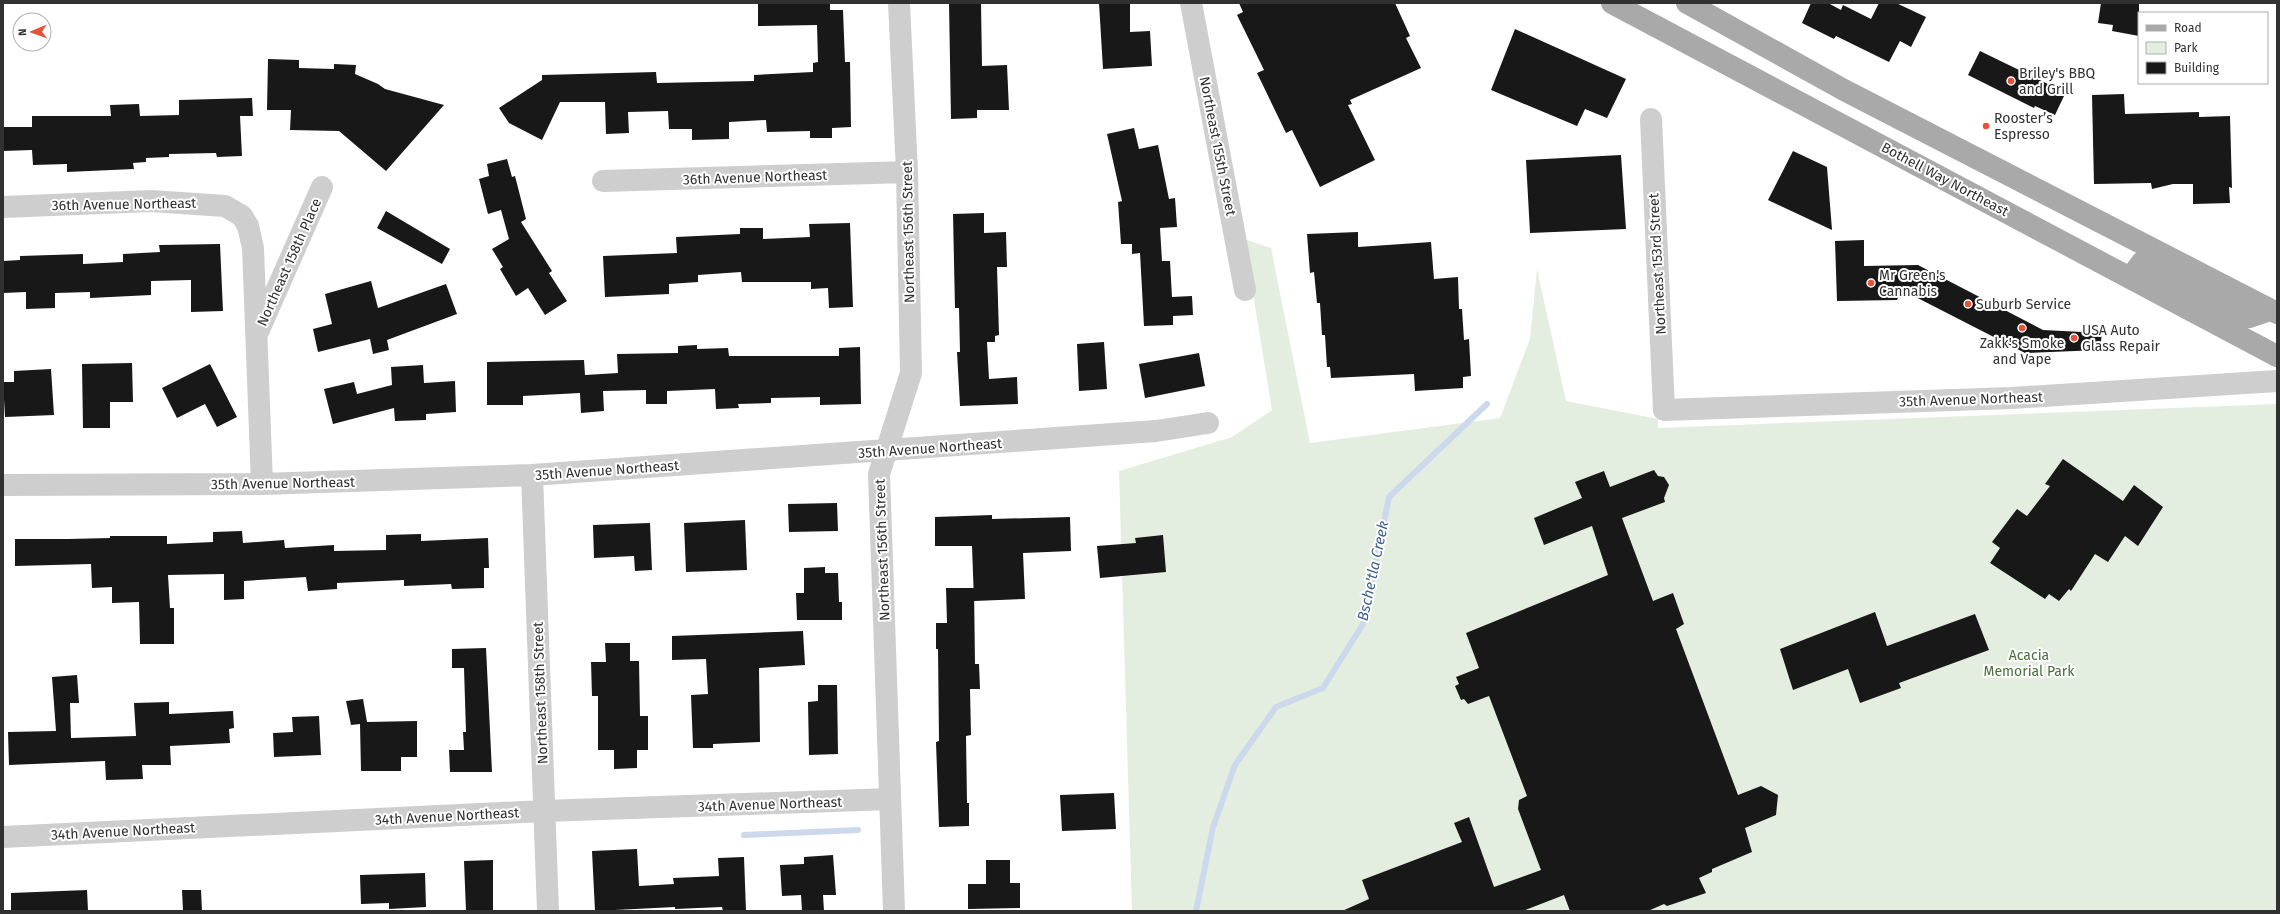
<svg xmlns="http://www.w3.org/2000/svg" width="2280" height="914" font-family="'Fira Sans',sans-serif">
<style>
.green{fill:#e4eee0}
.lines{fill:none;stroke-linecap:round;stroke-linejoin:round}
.stream{stroke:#ccd9ed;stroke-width:6}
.building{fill:#181818}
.minor{stroke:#cecece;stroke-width:22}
.major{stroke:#a9a9a9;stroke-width:22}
.poi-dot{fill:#e65235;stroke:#fff;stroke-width:1.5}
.labels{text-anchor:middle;stroke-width:4;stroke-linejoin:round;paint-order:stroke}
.poi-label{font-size:14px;fill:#313131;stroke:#fff;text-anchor:start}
.street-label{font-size:14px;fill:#313131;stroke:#fff}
.park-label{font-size:14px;fill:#496e3e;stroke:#fff}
.water-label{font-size:15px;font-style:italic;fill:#3e5f95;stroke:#fff}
</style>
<rect width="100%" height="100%" fill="#fff"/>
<!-- green -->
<path class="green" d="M 1244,239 L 1271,248 L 1310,443 L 1500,418 L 1530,339 L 1537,269 L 1566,401 L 1658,419 L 1658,428 L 2277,404 L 2277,911 L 1132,911 L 1119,471 L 1232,437 L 1272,410 Z"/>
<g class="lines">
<!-- stream -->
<path class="stream" d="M 744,835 L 858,830
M 1196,911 L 1213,827 L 1235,765 L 1276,707 L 1323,688 L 1363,624 L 1389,497 L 1487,404"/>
</g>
<!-- building -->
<path class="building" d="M 758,3 L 830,3 L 830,10 L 843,10 L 845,62 L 850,62 L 851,127 L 832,128 L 832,138 L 810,138 L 810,131 L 767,132 L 766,120 L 729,122 L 729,139 L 692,140 L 692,129 L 669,129 L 668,111 L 628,112 L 629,133 L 606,134 L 605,102 L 560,102 L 542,140 L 509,123 L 499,108 L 542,80 L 542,75 L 656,72 L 657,83 L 754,81 L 754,75 L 813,72 L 813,63 L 818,62 L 817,25 L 758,26 Z
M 949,3 L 981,3 L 982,66 L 1007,65 L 1009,110 L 977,110 L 977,118 L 951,119 Z
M 1099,3 L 1130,3 L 1130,32 L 1150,31 L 1152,66 L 1103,69 Z
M 1239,3 L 1395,3 L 1410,36 L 1406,38 L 1421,68 L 1350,100 L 1352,104 L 1348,105 L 1375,160 L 1320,187 L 1292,130 L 1286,133 L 1257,73 L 1264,70 L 1237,15 L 1243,12 Z
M 1811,3 L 1828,3 L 1841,10 L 1843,5 L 1871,19 L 1879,3 L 1896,3 L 1926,17 L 1911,47 L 1900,41 L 1889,62 L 1836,36 L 1834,39 L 1802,23 Z
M 2101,3 L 2139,3 L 2139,36 L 2112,31 L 2113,25 L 2098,23 Z
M 1515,29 L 1626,79 L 1607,118 L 1585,109 L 1577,126 L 1491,90 Z
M 1980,51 L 2060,90 L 2057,96 L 2064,96 L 2055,115 L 2035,106 L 2034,108 L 1968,75 Z
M 268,59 L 299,60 L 299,68 L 334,69 L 334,64 L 356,65 L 355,74 L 378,84 L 385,89 L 444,105 L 386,171 L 339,131 L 290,130 L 291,110 L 267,110 Z
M 2124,94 L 2125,114 L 2199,112 L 2199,117 L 2230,116 L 2232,188 L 2229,187 L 2230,203 L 2193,204 L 2193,184 L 2173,184 L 2152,189 L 2151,183 L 2094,184 L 2092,95 Z
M 252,98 L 253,116 L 240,116 L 242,156 L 217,157 L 216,153 L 169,154 L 169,157 L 146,158 L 146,162 L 133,163 L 134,169 L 67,172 L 67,164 L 33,165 L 32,150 L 3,151 L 3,127 L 32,127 L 32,116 L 111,116 L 110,105 L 139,104 L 140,116 L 179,115 L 179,100 Z
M 1134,128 L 1139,149 L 1158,145 L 1169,199 L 1175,198 L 1177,227 L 1160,228 L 1162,261 L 1170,261 L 1172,297 L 1192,296 L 1193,315 L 1173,316 L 1173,325 L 1144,326 L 1140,253 L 1132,254 L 1132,244 L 1121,244 L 1118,202 L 1122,201 L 1107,134 Z
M 1793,151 L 1827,167 L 1832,230 L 1768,200 Z
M 1621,155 L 1626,229 L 1530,233 L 1526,160 Z
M 507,159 L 512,177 L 515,176 L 526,219 L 521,222 L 552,271 L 549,273 L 567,301 L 545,315 L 528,288 L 516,296 L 500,269 L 503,267 L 492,249 L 509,239 L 501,210 L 488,214 L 479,179 L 489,176 L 487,164 Z
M 386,211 L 450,249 L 442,264 L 377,228 Z
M 984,213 L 984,233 L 1006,232 L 1007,267 L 997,267 L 999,335 L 995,336 L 995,342 L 987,342 L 989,379 L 1017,377 L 1018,404 L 960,406 L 957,352 L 960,352 L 959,308 L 955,308 L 953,214 Z
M 850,223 L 853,307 L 829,308 L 828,288 L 811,289 L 811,282 L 742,282 L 741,272 L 698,275 L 698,282 L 669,284 L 669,294 L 605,297 L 603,256 L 677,253 L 676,237 L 740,234 L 740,228 L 763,228 L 763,239 L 810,237 L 809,224 Z
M 1358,232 L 1358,247 L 1431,242 L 1434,279 L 1458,277 L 1459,309 L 1462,309 L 1464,340 L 1469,339 L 1471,376 L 1463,377 L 1463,388 L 1415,391 L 1414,374 L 1331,378 L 1330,367 L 1327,367 L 1325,335 L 1322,335 L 1320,303 L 1317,303 L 1314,272 L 1310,273 L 1307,234 Z
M 1864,240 L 1864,266 L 1918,265 L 2043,330 L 2102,333 L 2100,350 L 2025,353 L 1902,290 L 1897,300 L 1837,301 L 1835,241 Z
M 220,244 L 223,311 L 191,312 L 191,280 L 151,281 L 151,295 L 90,298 L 90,292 L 55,293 L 55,308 L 26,309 L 26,292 L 3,293 L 3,261 L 20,260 L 20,256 L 83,254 L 83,264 L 123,262 L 123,254 L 160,252 L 159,245 Z
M 371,281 L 378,308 L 446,284 L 457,314 L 387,340 L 389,350 L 373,354 L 370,339 L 318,352 L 313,329 L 332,324 L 325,294 Z
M 1104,342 L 1107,389 L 1079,391 L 1077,344 Z
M 697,345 L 697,349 L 728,348 L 729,356 L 839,356 L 839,348 L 860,347 L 861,404 L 820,405 L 820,397 L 771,398 L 771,403 L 738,404 L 739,408 L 716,409 L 715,389 L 667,391 L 667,404 L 646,404 L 646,390 L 603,391 L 604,411 L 581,413 L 580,393 L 523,396 L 523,405 L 487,405 L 487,362 L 584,360 L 585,375 L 618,373 L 617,354 L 678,353 L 678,346 Z
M 1199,353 L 1205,386 L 1145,398 L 1139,364 Z
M 132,363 L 133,402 L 110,402 L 110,428 L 83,428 L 82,364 Z
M 210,364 L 237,417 L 217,427 L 205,404 L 177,418 L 162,388 Z
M 423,365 L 424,383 L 455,381 L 456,412 L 426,414 L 426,420 L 395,421 L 394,408 L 333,424 L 324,389 L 354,382 L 357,394 L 392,385 L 391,367 Z
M 51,369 L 54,415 L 5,417 L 3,382 L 14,382 L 14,371 Z
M 2063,459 L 2123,501 L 2134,485 L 2163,507 L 2138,546 L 2125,536 L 2108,562 L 2095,554 L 2071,591 L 2069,589 L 2059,601 L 2049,594 L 2045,599 L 1990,563 L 2000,548 L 1992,542 L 2017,509 L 2027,516 L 2050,486 L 2045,484 Z
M 1654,470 L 1658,476 L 1664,477 L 1669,485 L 1664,498 L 1665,502 L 1622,518 L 1653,601 L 1673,593 L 1684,624 L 1676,629 L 1738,795 L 1761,786 L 1778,795 L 1776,815 L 1745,828 L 1752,852 L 1712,869 L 1712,872 L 1699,878 L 1706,893 L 1667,906 L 1664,904 L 1648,911 L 1570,911 L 1564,895 L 1523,911 L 1342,911 L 1369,899 L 1362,880 L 1462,842 L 1454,823 L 1469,817 L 1494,887 L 1541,870 L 1518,809 L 1519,800 L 1527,796 L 1489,696 L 1468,704 L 1464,699 L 1461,700 L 1455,686 L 1459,684 L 1456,677 L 1479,668 L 1466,633 L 1608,575 L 1592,526 L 1544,545 L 1534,518 L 1582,498 L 1575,482 L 1604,471 L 1610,487 Z
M 837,503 L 838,531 L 789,532 L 788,504 Z
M 992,515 L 992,519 L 1070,517 L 1071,551 L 1023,553 L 1025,599 L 974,601 L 972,546 L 935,546 L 935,517 Z
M 745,520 L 747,570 L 686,572 L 684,523 Z
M 650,523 L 652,570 L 635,571 L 634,556 L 594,558 L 593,525 Z
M 242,531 L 243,543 L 284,540 L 285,548 L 334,545 L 334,551 L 386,550 L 386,535 L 421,534 L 421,541 L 488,538 L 489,568 L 484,568 L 484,588 L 452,589 L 451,584 L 404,586 L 404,580 L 337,583 L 337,589 L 308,591 L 306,577 L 244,581 L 244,599 L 224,600 L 224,574 L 168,575 L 170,608 L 174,608 L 174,644 L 140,644 L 139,602 L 112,603 L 112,587 L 92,588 L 91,564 L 15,566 L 15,539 L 68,539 L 110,538 L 110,536 L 167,536 L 167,544 L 213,542 L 213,532 Z
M 1163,535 L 1166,572 L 1100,578 L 1097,546 L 1136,543 L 1135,538 Z
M 825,567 L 825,573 L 838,573 L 839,602 L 842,602 L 842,620 L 797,620 L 796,593 L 804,593 L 804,568 Z
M 946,588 L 974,588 L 975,664 L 979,664 L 980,689 L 970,689 L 971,735 L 966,736 L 967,803 L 969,803 L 969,826 L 939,827 L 936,742 L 939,741 L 938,649 L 936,649 L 936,623 L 947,623 Z
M 1875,612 L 1887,646 L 1975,614 L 1989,650 L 1899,683 L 1901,688 L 1860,703 L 1848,669 L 1793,690 L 1780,649 Z
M 803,631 L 805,665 L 759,668 L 760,742 L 713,744 L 713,748 L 693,748 L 691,695 L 708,694 L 706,659 L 672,660 L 672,636 Z
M 605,643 L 630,643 L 630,661 L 639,661 L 640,716 L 648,716 L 648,750 L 637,750 L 637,768 L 614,769 L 614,750 L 598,750 L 598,696 L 592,696 L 591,662 L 606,662 Z
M 486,648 L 492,772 L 450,772 L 449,750 L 464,750 L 463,732 L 466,732 L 464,668 L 452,668 L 452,649 Z
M 77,675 L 79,703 L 70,703 L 71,738 L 136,736 L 134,703 L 169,702 L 169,714 L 233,711 L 234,728 L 229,729 L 230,743 L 170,746 L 171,765 L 142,765 L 143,779 L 106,780 L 105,761 L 9,765 L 8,732 L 56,731 L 52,677 Z
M 818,685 L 837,685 L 838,754 L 809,755 L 808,702 L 818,701 Z
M 363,699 L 367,722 L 417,721 L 417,757 L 401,757 L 401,771 L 361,771 L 360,724 L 351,725 L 346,701 Z
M 319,716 L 321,755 L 274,757 L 273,733 L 293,732 L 292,717 Z
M 1114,793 L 1116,829 L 1062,831 L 1060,795 Z
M 637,849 L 639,886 L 674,884 L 673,878 L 719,876 L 718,858 L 744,857 L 746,911 L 723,911 L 722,907 L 675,909 L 675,907 L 595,911 L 592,851 Z
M 833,855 L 836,895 L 823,895 L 824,911 L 802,911 L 801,895 L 782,896 L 780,865 L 804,864 L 804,857 Z
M 493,860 L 493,911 L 466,911 L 464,861 Z
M 986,860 L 1010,860 L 1010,883 L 1020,883 L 1020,908 L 968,909 L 968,884 L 986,884 Z
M 425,873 L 426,907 L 389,909 L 389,903 L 361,904 L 360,875 Z
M 87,890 L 88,911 L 11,911 L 11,893 Z
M 182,890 L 201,890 L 202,911 L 183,911 Z"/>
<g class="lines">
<!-- minor -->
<path class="minor" d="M 1191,3 L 1245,290
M 1651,119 L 1664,410 L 2012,398 L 2277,381
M 603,181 L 907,172
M 3,207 L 151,201 L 225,206 L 242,216 L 248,226 L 253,248 L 262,484
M 258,332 L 322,187
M 532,475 L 548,911
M 3,485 L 262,484 L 532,475 L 1156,431 L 1208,423
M 3,837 L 544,811 L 890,799
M 894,911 L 879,474 L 911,373 L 907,172 L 899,3"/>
<!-- major -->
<path class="major" d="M 1612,3 L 2277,356
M 1687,3 L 1844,90 L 2277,313
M 2130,278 L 2142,262 L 2249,317 L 2270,310"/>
</g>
<!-- markers -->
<g class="poi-dot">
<circle cx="2011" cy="81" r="4"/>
<circle cx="1986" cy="126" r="4"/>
<circle cx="1871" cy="283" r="4"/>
<circle cx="1968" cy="304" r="4"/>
<circle cx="2022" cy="328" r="4"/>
<circle cx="2074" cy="338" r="4"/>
</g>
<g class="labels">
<!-- poi labels -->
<g class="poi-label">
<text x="2019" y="78">Briley's BBQ<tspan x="2019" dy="16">and Grill</tspan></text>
<text x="1994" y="123">Rooster’s<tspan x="1994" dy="16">Espresso</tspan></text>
<text x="1879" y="280">Mr Green's<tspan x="1879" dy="16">Cannabis</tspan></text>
<text x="1976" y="309">Suburb Service</text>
<text x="2082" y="335">USA Auto<tspan x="2082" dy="16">Glass Repair</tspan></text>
<text x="2022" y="348" text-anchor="middle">Zakk's Smoke<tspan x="2022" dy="16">and Vape</tspan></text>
</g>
<!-- street labels -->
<g class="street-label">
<text transform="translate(1218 146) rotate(79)" y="5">Northeast 155th Street</text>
<text transform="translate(755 177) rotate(-2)" y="5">36th Avenue Northeast</text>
<text transform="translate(1945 179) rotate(28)" y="5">Bothell Way Northeast</text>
<text transform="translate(124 204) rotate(-1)" y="5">36th Avenue Northeast</text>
<text transform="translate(908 232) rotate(-91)" y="5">Northeast 156th Street</text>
<text transform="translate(289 262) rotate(-66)" y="5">Northeast 158th Place</text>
<text transform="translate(1657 264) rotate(-93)" y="5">Northeast 153rd Street</text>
<text transform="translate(1971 399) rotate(-2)" y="5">35th Avenue Northeast</text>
<text transform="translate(930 448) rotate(-4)" y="5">35th Avenue Northeast</text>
<text transform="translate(607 470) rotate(-4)" y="5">35th Avenue Northeast</text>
<text transform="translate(283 483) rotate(-1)" y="5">35th Avenue Northeast</text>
<text transform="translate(882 550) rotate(-92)" y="5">Northeast 156th Street</text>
<text transform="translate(540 693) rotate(-92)" y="5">Northeast 158th Street</text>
<text transform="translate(770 804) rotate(-2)" y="5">34th Avenue Northeast</text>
<text transform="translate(447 816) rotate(-3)" y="5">34th Avenue Northeast</text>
<text transform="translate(123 831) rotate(-3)" y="5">34th Avenue Northeast</text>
</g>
<!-- park labels -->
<g class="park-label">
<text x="2029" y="660">Acacia<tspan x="2029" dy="16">Memorial Park</tspan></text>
</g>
<!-- water labels -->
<g class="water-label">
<text transform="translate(1373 571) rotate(-78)" y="5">Bsche'tla Creek</text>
</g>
</g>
<!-- border -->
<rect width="2280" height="914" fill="none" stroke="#313131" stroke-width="8"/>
<!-- legend -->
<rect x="2138" y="12" width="130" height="72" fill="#ffffff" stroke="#adadad"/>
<rect x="2146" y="25" width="20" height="6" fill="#a9a9a9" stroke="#adadad"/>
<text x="2174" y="32" font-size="12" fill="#313131">Road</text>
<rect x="2146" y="42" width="20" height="12" fill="#e4eee0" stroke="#adadad"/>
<text x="2174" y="52" font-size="12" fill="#313131">Park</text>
<rect x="2146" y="62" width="20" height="12" fill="#181818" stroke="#adadad"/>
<text x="2174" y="72" font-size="12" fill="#313131">Building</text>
<!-- north arrow -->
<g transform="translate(32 32) rotate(268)"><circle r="19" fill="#ffffff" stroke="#adadad"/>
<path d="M0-3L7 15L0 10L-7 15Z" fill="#e65235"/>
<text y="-6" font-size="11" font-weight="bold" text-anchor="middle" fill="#313131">N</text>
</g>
</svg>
